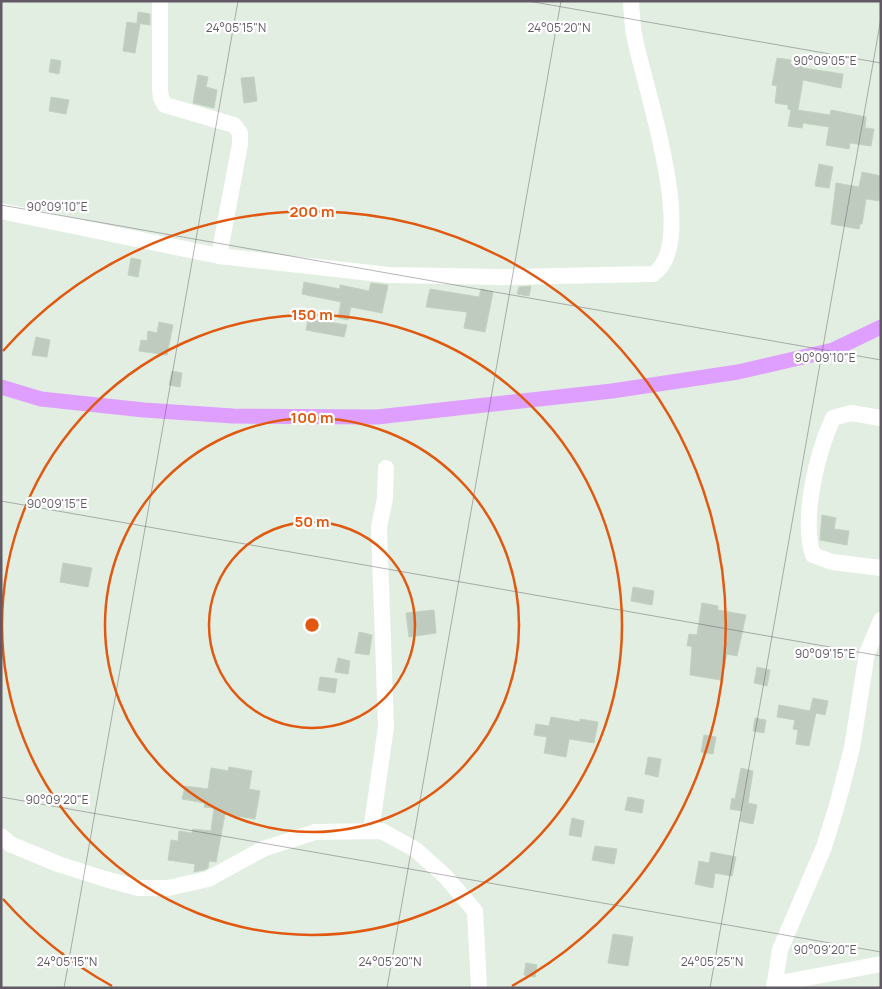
<svg xmlns="http://www.w3.org/2000/svg" width="882" height="989" font-family="Manrope,sans-serif">
<style>
.lines{fill:none;stroke-linecap:round;stroke-linejoin:round}
.canal{stroke:#df9fff;stroke-width:15}
.building{fill:#c0cbc0;stroke:#c0d3bf}
.minor{stroke:#fff;stroke-width:16}
.ticks{fill:none;stroke:#615963;stroke-width:1;stroke-opacity:0.45}
.ring{fill:none;stroke:#e15910;stroke-width:2.5}
.ticks-label{font-size:12px;text-anchor:middle;fill:#615963;stroke:#fff;stroke-width:4.5;stroke-linejoin:round;paint-order:stroke}
.centre{fill:#e15910;stroke:#fff;stroke-width:2.5}
.ring-label{font-size:15px;text-anchor:middle;font-weight:bold;fill:#e15910;stroke:#fff;stroke-width:4.5;stroke-linejoin:round;paint-order:stroke}
</style>
<rect width="100%" height="100%" fill="#e1eee1"/>
<g class="lines">
<!-- canal -->
<path class="canal" d="M 1,387 L 41,399 L 144,410 L 233,416 L 377,417 L 612,391 L 738,372 L 833,350 L 881,327"/>
</g>
<!-- building -->
<path class="building" d="M 138,12 L 150,14 L 150,25 L 137,23 Z
M 127,22 L 140,24 L 135,53 L 123,51 Z
M 777,58 L 791,60 L 790,64 L 804,66 L 803,68 L 843,74 L 841,88 L 803,80 L 798,110 L 830,115 L 831,110 L 866,117 L 865,128 L 874,129 L 871,146 L 850,143 L 849,149 L 826,145 L 829,127 L 803,123 L 802,128 L 788,126 L 791,110 L 788,109 L 788,105 L 775,103 L 777,86 L 772,85 Z
M 51,59 L 61,61 L 59,74 L 49,72 Z
M 198,75 L 208,77 L 206,87 L 217,90 L 214,108 L 193,103 Z
M 254,77 L 257,101 L 244,103 L 241,78 Z
M 51,97 L 69,100 L 66,114 L 49,111 Z
M 819,164 L 833,167 L 829,188 L 815,186 Z
M 862,172 L 881,176 L 881,201 L 866,199 L 862,224 L 860,224 L 859,229 L 831,224 L 836,183 L 859,187 Z
M 131,258 L 141,260 L 138,277 L 128,275 Z
M 304,282 L 340,289 L 340,285 L 369,291 L 371,283 L 388,285 L 382,313 L 351,307 L 348,320 L 338,318 L 341,302 L 302,294 Z
M 531,286 L 529,296 L 517,294 L 519,287 Z
M 430,289 L 479,297 L 481,289 L 493,292 L 485,332 L 464,328 L 467,312 L 426,307 Z
M 308,319 L 347,325 L 344,337 L 306,330 Z
M 159,322 L 173,325 L 167,355 L 139,351 L 141,340 L 147,341 L 148,331 L 157,333 Z
M 36,337 L 50,340 L 47,357 L 32,355 Z
M 172,371 L 182,373 L 180,387 L 169,385 Z
M 822,515 L 836,518 L 834,529 L 849,531 L 847,545 L 820,540 Z
M 63,563 L 92,568 L 88,587 L 60,582 Z
M 633,587 L 654,591 L 652,605 L 631,601 Z
M 702,603 L 718,606 L 718,610 L 746,615 L 737,656 L 727,654 L 721,680 L 690,675 L 692,646 L 687,646 L 689,634 L 697,635 Z
M 434,610 L 436,633 L 409,637 L 406,613 Z
M 359,632 L 372,635 L 369,655 L 355,653 Z
M 338,658 L 350,661 L 348,674 L 335,672 Z
M 757,667 L 770,670 L 767,686 L 754,683 Z
M 320,677 L 337,679 L 335,693 L 318,690 Z
M 813,698 L 828,701 L 825,715 L 816,713 L 809,746 L 796,744 L 798,730 L 793,729 L 795,720 L 777,717 L 779,705 L 810,711 Z
M 551,717 L 580,722 L 580,719 L 598,722 L 594,743 L 569,739 L 566,757 L 544,753 L 547,737 L 534,735 L 536,724 L 549,726 Z
M 755,718 L 766,720 L 764,733 L 753,731 Z
M 704,735 L 716,737 L 713,754 L 701,752 Z
M 648,757 L 661,759 L 658,777 L 645,774 Z
M 229,767 L 252,771 L 249,789 L 260,791 L 255,819 L 225,814 L 216,862 L 209,861 L 208,868 L 204,870 L 194,872 L 195,864 L 168,860 L 171,840 L 178,841 L 179,831 L 192,833 L 193,829 L 211,831 L 214,808 L 204,807 L 205,803 L 182,799 L 185,786 L 208,789 L 211,768 L 228,771 Z
M 741,768 L 753,771 L 748,803 L 757,805 L 753,824 L 740,821 L 742,811 L 730,809 L 732,798 L 735,799 Z
M 628,797 L 644,800 L 642,813 L 625,810 Z
M 572,818 L 584,821 L 581,837 L 569,835 Z
M 595,846 L 617,849 L 614,864 L 592,860 Z
M 711,852 L 736,857 L 732,876 L 715,873 L 713,888 L 695,884 L 699,861 L 709,863 Z
M 613,934 L 633,937 L 628,966 L 608,963 Z
M 526,963 L 537,965 L 535,977 L 524,975 Z"/>
<g class="lines">
<!-- minor -->
<path class="minor" d="M 160,1 L 160,89 L 161,98 L 165,105 L 234,125 L 240,133 L 240,144 L 219,256
M 1,211 L 219,256 L 389,275 L 504,277 L 653,274 C 700,245 644,86 635,39 C 632,27 632,14 631,1
M 881,418 L 851,413 L 833,418 C 817,453 801,518 813,555 L 832,562 L 881,568
M 371,831 L 386,727 L 379,527 L 385,498 L 386,468
M 1,836 L 10,844 L 58,864 L 105,879 L 138,888 L 168,888 L 208,879 L 263,849 L 315,832 L 382,831 L 416,850 L 445,876 L 475,911 L 479,988
M 774,984 L 881,964
M 774,988 L 780,950 L 824,847 L 837,805 L 852,748 L 867,653 L 881,620"/>
</g>
<!-- ticks -->
<path class="ticks" d="M 528,1 L 881,63M 1,205 L 881,360M 1,501 L 881,656M 1,797 L 881,952M 64,988 L 238,1M 387,988 L 561,1M 710,988 L 881,18"/>
<!-- distance rings -->
<g class="ring">
<circle cx="312" cy="625" r="103"/>
<circle cx="312" cy="625" r="207"/>
<circle cx="312" cy="625" r="310"/>
<path d="M112 986A413 413 0 0 1 3 899M3 351A413 413 0 1 1 512 986"/>
</g>
<g class="ticks-label">
<text x="236" y="32">24°05'15"N</text>
<text x="559" y="32">24°05'20"N</text>
<text x="825" y="65">90°09'05"E</text>
<text x="57" y="211">90°09'10"E</text>
<text x="825" y="362">90°09'10"E</text>
<text x="57" y="508">90°09'15"E</text>
<text x="825" y="658">90°09'15"E</text>
<text x="57" y="804">90°09'20"E</text>
<text x="825" y="954">90°09'20"E</text>
<text x="67" y="966">24°05'15"N</text>
<text x="390" y="966">24°05'20"N</text>
<text x="712" y="966">24°05'25"N</text>
</g>
<circle cx="312" cy="625" r="8" class="centre"/>
<g class="ring-label">
<text x="312" y="217">200 m</text>
<text x="312" y="320">150 m</text>
<text x="312" y="423">100 m</text>
<text x="312" y="527">50 m</text>
</g>
<!-- border -->
<rect width="882" height="989" fill="none" stroke="#615963" stroke-width="5"/>
</svg>
